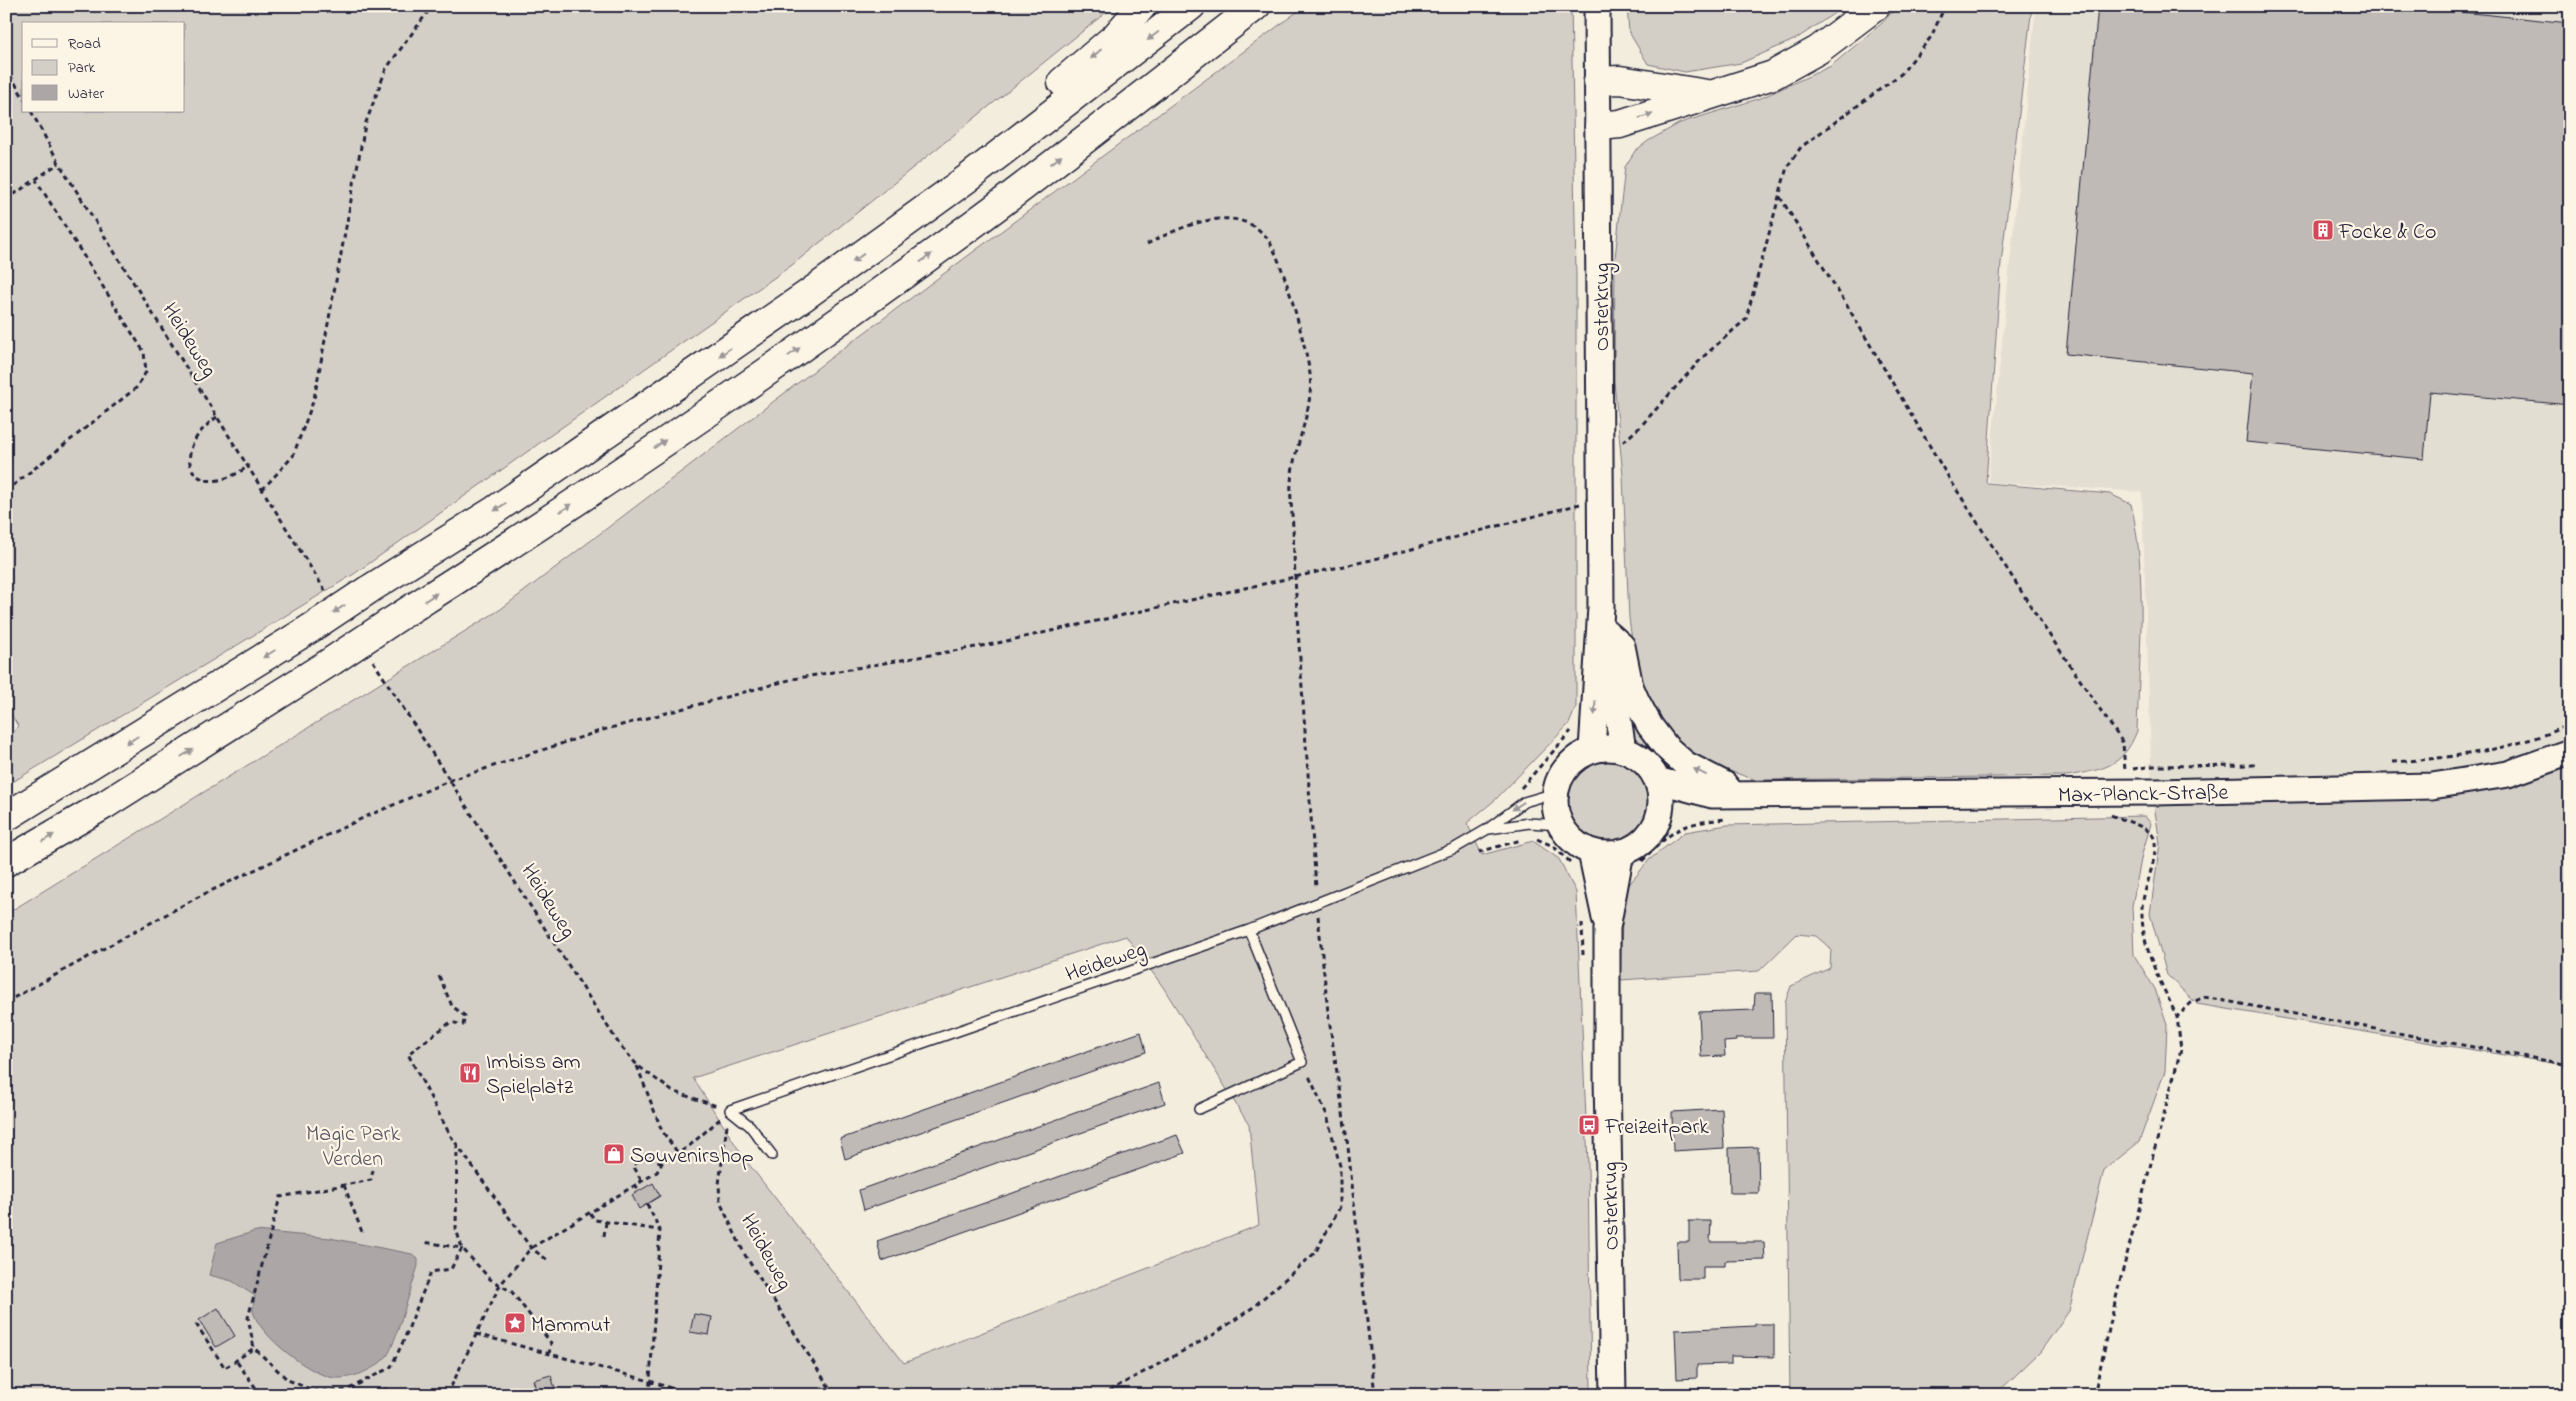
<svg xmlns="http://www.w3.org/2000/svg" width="2576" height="1401" font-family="'Indie Flower',sans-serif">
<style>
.built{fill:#e3ded2}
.green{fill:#d4cfc6;stroke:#7b7880;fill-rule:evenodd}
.water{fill:#aca7a6;stroke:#75727b}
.building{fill:#bfbab6;stroke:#22223b}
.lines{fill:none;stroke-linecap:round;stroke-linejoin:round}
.lane-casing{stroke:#22223b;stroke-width:12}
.secondary-casing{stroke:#22223b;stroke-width:29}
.highway-casing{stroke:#22223b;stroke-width:31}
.path{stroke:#22223b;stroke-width:3;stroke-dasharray:5 4;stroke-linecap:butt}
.lane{stroke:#fcf5e5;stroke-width:9}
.secondary{stroke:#fcf5e5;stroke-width:25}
.highway{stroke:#fcf5e5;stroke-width:28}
.highway-bridge-casing{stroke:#22223b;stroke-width:31;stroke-linecap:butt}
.highway-bridge{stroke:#fcf5e5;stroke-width:28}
.oneway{fill:#9a9698}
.labels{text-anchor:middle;stroke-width:4.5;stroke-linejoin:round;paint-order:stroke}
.poi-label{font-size:22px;fill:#22223b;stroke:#fcf5e5;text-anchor:start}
.street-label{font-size:22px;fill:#22223b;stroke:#fcf5e5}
.park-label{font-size:22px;fill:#575665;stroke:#fcf5e5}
</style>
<rect width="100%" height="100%" fill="#f3edde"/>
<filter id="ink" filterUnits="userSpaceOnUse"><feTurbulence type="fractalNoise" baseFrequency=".02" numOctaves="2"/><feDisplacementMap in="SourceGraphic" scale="10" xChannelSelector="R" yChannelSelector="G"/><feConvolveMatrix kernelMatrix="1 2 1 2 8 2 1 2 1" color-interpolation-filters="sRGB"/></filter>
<g filter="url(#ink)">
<!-- built -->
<path class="built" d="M 2036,6 L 2570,6 L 2570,749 L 2507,771 L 2152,787 L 2142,492 L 1988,482 Z"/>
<!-- green -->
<path class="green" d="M 6,6 L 1114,6 L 792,265 L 354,574 L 6,786 L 6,738 L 9,738 L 18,726 L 6,706 ZM 24,24 L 184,24 L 184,111 L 24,111 Z
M 1305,6 L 1571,6 L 1576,276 L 1576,707 L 1569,724 L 1495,800 L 1467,823 L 1482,855 L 1533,841 L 1559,859 L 1576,892 L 1588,1164 L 1591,1395 L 6,1395 L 6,914 L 501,609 L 849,344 ZM 1126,936 L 1163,987 L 1249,1125 L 1259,1225 L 904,1363 L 744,1158 L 693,1078 Z
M 1627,6 L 1845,6 L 1796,39 L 1741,63 L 1685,72 L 1648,64 L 1629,32 Z
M 1898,6 L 2032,6 L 2001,263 L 1986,483 L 2110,494 L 2131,504 C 2148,577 2139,656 2137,731 C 2122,768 2104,769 2067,776 L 1756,780 L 1715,766 L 1688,750 L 1666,731 L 1650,704 L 1636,670 L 1629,618 L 1623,476 L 1614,381 L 1615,258 L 1625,167 L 1635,151 L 1648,141 L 1680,123 L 1761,98 L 1831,66 L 1881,24 Z
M 1623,691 L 1694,777 L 1665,771 L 1630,733 Z
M 2570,754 L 2570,1066 L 2197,1004 L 2167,975 L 2150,914 L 2160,843 L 2153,799 L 2433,789 Z
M1567 801a41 41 0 1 1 82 0a41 41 0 1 1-82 0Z
M 2145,816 L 2151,824 L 2142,854 L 2132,906 L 2134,955 L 2155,989 L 2167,1025 L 2165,1071 L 2139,1142 L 2104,1170 L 2069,1311 L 2040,1352 L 1995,1395 L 1790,1395 L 1785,1003 L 1791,986 L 1830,968 L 1831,949 L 1816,936 L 1797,934 L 1759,971 L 1620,980 L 1622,921 L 1627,887 L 1650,859 L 1685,832 L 1727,825 Z"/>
<!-- water -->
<path class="water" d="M 256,1231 L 330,1238 L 412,1254 L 418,1259 L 418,1266 C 413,1281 394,1348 387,1356 C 376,1369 353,1379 336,1378 C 312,1377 258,1335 253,1311 C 252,1306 255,1301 255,1296 L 232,1281 L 209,1275 L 217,1243 Z"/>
<!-- building -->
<path class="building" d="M 2098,6 L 2402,6 L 2570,23 L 2570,405 L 2430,392 L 2424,459 L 2246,442 L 2253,373 L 2066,354 Z
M 1755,993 L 1772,993 L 1773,1038 L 1736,1038 L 1736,1041 L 1724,1042 L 1725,1056 L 1701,1057 L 1699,1012 L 1754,1010 Z
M 1141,1032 L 1146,1052 L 845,1159 L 840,1139 Z
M 1159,1083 L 1165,1103 L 864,1210 L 859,1190 Z
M 1722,1109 L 1724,1148 L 1673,1151 L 1672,1112 Z
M 1177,1135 L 1185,1153 L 882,1261 L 877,1241 Z
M 1758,1147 L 1759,1193 L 1730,1193 L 1729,1148 Z
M 653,1183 L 660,1196 L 639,1209 L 632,1195 Z
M 1689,1221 L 1711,1221 L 1710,1242 L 1764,1242 L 1765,1260 L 1725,1261 L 1725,1266 L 1703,1266 L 1703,1279 L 1678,1279 L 1677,1242 L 1689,1242 Z
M 218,1308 L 235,1336 L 216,1347 L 199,1320 Z
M 694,1314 L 712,1317 L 709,1335 L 690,1332 Z
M 1755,1324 L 1774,1324 L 1774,1357 L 1731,1356 L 1731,1364 L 1697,1365 L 1697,1378 L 1677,1379 L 1675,1330 L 1755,1326 Z
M 551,1375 L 557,1395 L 538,1395 L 533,1380 Z"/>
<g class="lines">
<!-- lane casing -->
<g class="lane-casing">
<path id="lane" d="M 1489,829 L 1529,823 L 1561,825
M 1199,1109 L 1302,1062 L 1249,930
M 730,1110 L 1249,930 L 1455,848 L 1486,830 L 1524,802 L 1555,793
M 730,1110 L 750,1126 L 772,1155"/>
</g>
<!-- secondary casing -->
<g class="secondary-casing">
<path id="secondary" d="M 1605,631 L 1622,646 L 1630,686 L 1637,702 L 1650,726 L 1666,747 L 1685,764 L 1724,784 L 1733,795
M 1609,659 L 1623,750
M1555 801a53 53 0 1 1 106 0a53 53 0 1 1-106 0Z
M 1592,750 L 1601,607 L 1597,6
M 1657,780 L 1712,795 L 2154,792 L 2432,786 L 2508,774 L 2570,752
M 1591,852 L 1605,918
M 1613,1395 L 1607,1077 L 1607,928 L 1621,852"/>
</g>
<!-- highway casing -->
<g class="highway-casing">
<path id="highway" d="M 1598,81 L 1620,80 L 1707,94
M 1062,82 L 1116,36 L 1142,6
M 1599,126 L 1620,124 L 1773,75 L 1818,50 L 1876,6
M 368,590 L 495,510 L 805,296 L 968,178 L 1191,6
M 389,623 C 589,496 786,362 976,222 C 1071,152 1163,78 1256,6
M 6,817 L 311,628
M 6,862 L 106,804 L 332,661"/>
</g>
<!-- path -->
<path class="path" d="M 6,67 L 24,99
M 31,111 L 59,163 L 326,592
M 1780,197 L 1846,304 L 1944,470 L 2044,627 L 2123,743 L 2125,771
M 6,200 L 59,163
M 1147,244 C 1181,227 1236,200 1267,238 C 1283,259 1306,347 1310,374 C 1314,412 1293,446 1291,483 C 1290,497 1292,512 1293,527 C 1294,561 1296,596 1298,630 C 1304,716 1310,802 1316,888
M 217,417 C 166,452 192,506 247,467
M 1623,442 L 1640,427 L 1703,357 L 1746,319 L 1787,167 L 1801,147 L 1901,74 L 1931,37 L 1945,6
M 262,490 L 293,456 L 314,399 L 365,125 L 386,69 L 432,6
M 6,491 L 136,388 L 146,372 L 144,352 L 36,180
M 373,661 L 619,1044 L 637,1065 L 672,1091 L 717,1106
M 2393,762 C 2453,758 2514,750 2570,724
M 2133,769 L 2153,766 L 2257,765
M 1521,788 L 1571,731
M 2111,815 C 2122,820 2149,826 2154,838 C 2160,855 2142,891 2142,909 C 2141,949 2161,982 2177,1017
M 1537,839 L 1553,846 L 1570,862
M 1479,852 L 1521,840
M 1642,861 C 1674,828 1682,823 1727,819
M 1318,916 L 1328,1012 L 1348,1147 L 1375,1395
M 1582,923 L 1583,955
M 439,976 L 452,1006 L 465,1016 L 463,1025 L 451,1022 L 408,1054 L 450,1135 L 531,1248 L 549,1261
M 6,1002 L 198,897 L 363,818 L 451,780 L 603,730 L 793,679 L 993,644 L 1371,560 L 1580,504
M 637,1066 L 662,1131 L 678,1153
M 727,1125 L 719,1184 L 720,1202 L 745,1255 L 834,1395
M 457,1144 L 456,1229 L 462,1248 L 490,1279 L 512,1292 L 551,1343 L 549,1354
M 373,1170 L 371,1180 L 280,1197 L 248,1318 L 254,1348 L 288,1380 L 315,1391 L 347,1390 L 391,1367 L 403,1342 L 431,1272 L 451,1269 L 462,1248 L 424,1242
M 641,1180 L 633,1165 L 649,1156 L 662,1163
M 635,1184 L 639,1191
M 344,1185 L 362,1232
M 647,1204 L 660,1230 L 649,1395
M 590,1213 L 595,1220 L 659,1230
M 604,1236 L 606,1222
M 196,1324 L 225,1368 L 254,1348
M 476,1334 L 650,1381 L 691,1395
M 237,1362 L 261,1395
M 377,1395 L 378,1392 L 386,1389 L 390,1395
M 447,1395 L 500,1285 L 531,1248 L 657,1172 L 662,1163 L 688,1147 L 721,1118
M 1101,1395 L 1213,1335 L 1252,1308 L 1315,1253 L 1340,1207 L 1340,1166 L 1327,1115 L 1308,1074
M 2094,1395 L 2119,1285 L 2181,1049 L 2177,1017 L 2191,1003 L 2204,997 L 2570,1065"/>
<!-- lane -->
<use href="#lane" class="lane"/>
<!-- secondary -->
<use href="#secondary" class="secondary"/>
<!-- highway -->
<use href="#highway" class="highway"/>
<!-- highway-bridge casing -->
<g class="highway-bridge-casing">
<path id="highway-bridge" d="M 311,628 L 368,590
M 332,661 L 389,623"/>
</g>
<!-- highway-bridge -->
<use href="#highway-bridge" class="highway-bridge"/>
</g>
<!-- one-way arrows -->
<defs><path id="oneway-solid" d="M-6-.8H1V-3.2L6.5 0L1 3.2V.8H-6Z" transform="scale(1.25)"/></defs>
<g class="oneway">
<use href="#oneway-solid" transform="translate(1153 36) rotate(143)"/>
<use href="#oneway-solid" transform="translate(1096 54) rotate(138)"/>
<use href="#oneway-solid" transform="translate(1646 116) rotate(-18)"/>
<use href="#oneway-solid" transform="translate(1056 160) rotate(-38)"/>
<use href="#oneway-solid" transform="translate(858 258) rotate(144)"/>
<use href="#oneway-solid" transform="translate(926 258) rotate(-36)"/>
<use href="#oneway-solid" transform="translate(725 352) rotate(145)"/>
<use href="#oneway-solid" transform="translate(794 352) rotate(-35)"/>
<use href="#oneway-solid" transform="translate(660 444) rotate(-35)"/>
<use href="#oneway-solid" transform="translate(500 507) rotate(146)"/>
<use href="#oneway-solid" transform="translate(566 508) rotate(-34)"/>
<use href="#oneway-solid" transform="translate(431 597) rotate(-33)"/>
<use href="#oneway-solid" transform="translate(339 609) rotate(147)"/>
<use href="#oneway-solid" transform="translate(269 654) rotate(148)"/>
<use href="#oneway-solid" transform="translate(1595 708) rotate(93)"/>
<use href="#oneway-solid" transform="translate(132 740) rotate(148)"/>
<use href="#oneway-solid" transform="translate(187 753) rotate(-32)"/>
<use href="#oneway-solid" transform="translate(1700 772) rotate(-153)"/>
<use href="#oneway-solid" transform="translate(1518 806) rotate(146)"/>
<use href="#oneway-solid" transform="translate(48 838) rotate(-31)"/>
</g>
</g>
<!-- icons -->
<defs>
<g id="building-square" transform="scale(1.125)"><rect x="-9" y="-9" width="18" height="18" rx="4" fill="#d1495b" stroke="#fcf5e5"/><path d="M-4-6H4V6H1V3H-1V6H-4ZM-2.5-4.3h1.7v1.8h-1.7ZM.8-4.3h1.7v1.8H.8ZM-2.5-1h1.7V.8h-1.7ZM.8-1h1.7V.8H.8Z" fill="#fff"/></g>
<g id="restaurant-square" transform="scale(1.125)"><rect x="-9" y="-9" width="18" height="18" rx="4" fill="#d1495b" stroke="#fcf5e5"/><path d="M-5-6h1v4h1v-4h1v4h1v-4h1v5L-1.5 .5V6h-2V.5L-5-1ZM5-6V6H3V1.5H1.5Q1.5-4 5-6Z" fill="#fff"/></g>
<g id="bus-square" transform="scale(1.125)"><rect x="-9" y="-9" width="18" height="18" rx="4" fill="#d1495b" stroke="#fcf5e5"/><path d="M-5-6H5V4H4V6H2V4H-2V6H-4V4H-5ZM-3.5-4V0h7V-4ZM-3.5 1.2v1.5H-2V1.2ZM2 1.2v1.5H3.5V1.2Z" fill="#fff"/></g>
<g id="shop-square" transform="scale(1.125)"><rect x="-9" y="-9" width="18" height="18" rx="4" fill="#d1495b" stroke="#fcf5e5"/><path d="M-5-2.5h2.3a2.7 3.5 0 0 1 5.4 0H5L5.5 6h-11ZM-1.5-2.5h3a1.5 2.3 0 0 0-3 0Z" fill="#fff"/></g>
<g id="sight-square" transform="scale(1.125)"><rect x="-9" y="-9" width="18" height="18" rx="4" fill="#d1495b" stroke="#fcf5e5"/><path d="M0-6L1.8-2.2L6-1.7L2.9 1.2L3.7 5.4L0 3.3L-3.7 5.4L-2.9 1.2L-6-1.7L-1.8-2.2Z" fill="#fff"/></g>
</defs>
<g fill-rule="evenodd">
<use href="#building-square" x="2323" y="230"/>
<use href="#restaurant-square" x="470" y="1073"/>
<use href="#bus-square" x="1589" y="1125"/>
<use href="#shop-square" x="614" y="1154"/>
<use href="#sight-square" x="515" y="1323"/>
</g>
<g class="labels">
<!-- poi labels -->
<g class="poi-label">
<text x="2339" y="238">Focke &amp; Co</text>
<text x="486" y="1068">Imbiss am<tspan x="486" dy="25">Spielplatz</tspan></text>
<text x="1605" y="1133">Freizeitpark</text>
<text x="630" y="1162">Souvenirshop</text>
<text x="531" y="1331">Mammut</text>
</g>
<!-- street labels -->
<g class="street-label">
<text transform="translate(1600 307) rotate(-90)" y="8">Osterkrug</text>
<text transform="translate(191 339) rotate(58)" y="8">Heideweg</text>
<text transform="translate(2143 792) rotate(-1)" y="8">Max-Planck-Straße</text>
<text transform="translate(550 900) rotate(58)" y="8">Heideweg</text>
<text transform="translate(1105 960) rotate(-19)" y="8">Heideweg</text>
<text transform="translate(1609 1206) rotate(-91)" y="8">Osterkrug</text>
<text transform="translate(768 1251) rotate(61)" y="8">Heideweg</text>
</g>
<!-- park labels -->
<g class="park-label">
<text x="353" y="1140">Magic Park<tspan x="353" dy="25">Verden</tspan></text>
</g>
</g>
<!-- margin -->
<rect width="2576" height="1401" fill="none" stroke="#fcf5e5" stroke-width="25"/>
<rect x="12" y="12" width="2551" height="1376" fill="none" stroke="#22223b" stroke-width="2" filter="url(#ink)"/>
<!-- legend -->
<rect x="22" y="22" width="162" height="90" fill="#fcf5e5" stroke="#a5a1a1"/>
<rect x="32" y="39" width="25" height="8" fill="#fcf5e5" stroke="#a5a1a1"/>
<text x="68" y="48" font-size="15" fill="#22223b">Road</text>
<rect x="32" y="60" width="25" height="15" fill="#d4cfc6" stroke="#a5a1a1"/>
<text x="68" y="72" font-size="15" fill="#22223b">Park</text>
<rect x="32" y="85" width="25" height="15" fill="#aca7a6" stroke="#a5a1a1"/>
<text x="68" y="98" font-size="15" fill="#22223b">Water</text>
</svg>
